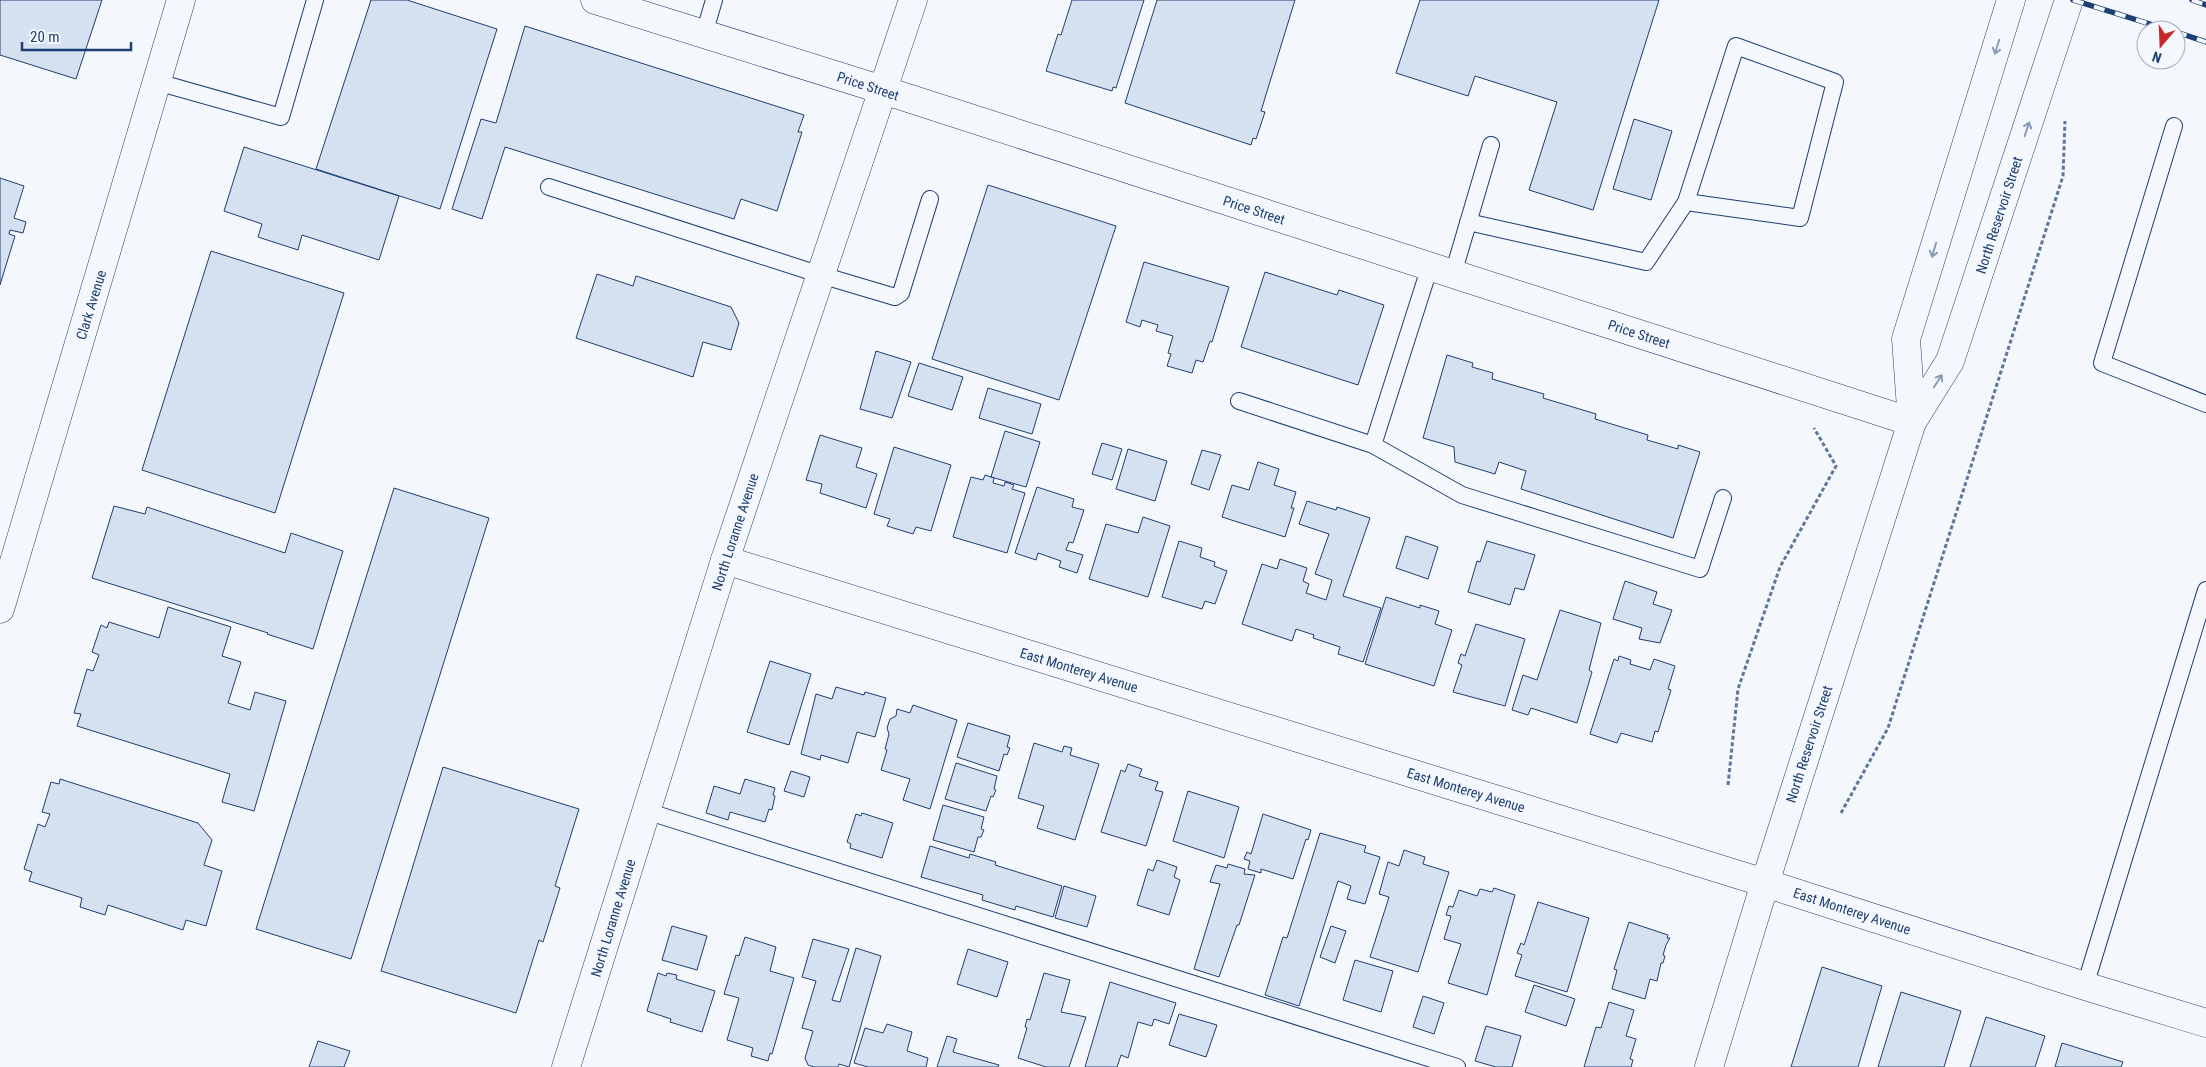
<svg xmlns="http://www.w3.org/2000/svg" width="2206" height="1067" font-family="'Roboto Condensed',sans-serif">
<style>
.building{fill:#d5e0f0;stroke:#1d3f73}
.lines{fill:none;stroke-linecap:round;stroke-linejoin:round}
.lane-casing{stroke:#1d3f73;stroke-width:18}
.street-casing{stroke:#1d3f73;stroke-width:29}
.secondary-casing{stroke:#1d3f73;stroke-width:29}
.primary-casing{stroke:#1d3f73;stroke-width:29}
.path{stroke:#5e769c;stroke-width:3;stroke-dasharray:4 2.5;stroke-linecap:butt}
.lane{stroke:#f4f7fb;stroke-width:16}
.street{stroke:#f4f7fb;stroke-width:28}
.secondary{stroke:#f4f7fb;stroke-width:28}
.primary{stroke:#f4f7fb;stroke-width:28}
.rail-casing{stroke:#1d3f73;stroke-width:5.5}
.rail{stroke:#f4f7fb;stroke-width:4;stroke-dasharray:11;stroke-linecap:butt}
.oneway{stroke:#889bb7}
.labels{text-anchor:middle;stroke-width:4;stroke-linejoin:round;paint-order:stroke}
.street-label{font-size:14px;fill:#1d3f73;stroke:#f4f7fb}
</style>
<rect width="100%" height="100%" fill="#f4f7fb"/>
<!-- building -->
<path class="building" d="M 0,0 L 102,0 L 76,79 L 0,55 Z
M 371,0 L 407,0 L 497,29 L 440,209 L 316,169 Z
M 1072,0 L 1144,0 L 1116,88 L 1113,87 L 1112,91 L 1046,71 L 1058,34 L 1061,35 Z
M 1157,0 L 1295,0 L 1261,111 L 1265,112 L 1256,139 L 1253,138 L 1251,145 L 1125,103 Z
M 1420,0 L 1659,0 L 1593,210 L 1529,190 L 1557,102 L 1475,76 L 1468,96 L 1396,73 Z
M 525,26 L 804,115 L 798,132 L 802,132 L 777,211 L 741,199 L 734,219 L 505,147 L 482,219 L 452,209 L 481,119 L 496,123 Z
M 1634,119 L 1672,131 L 1651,200 L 1613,189 Z
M 244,147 L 399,196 L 379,260 L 302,235 L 298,250 L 258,237 L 262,224 L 224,211 Z
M 0,178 L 24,186 L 14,218 L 26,222 L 23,233 L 10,230 L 9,234 L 15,236 L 0,285 Z
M 988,185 L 1116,226 L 1059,400 L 932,359 Z
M 211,251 L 344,293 L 275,513 L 142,470 Z
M 1144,262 L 1229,287 L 1212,342 L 1210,341 L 1203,362 L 1196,360 L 1192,373 L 1167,366 L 1171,354 L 1168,353 L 1173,336 L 1156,331 L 1158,325 L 1142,320 L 1140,327 L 1126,322 Z
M 1265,272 L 1337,295 L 1339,290 L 1384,305 L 1358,385 L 1241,347 Z
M 597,274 L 633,286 L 636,276 L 731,307 L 739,323 L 731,350 L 703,342 L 693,377 L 576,338 Z
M 876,351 L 911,362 L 892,418 L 860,409 Z
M 1447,355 L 1473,363 L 1472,367 L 1493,373 L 1492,379 L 1544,394 L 1543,398 L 1596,414 L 1595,419 L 1648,435 L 1647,440 L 1678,449 L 1678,445 L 1700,452 L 1673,538 L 1521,489 L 1526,471 L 1499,462 L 1495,474 L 1455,462 L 1454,447 L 1423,438 Z
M 919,363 L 963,377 L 952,410 L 908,396 Z
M 988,388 L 1041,404 L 1032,434 L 979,418 Z
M 1005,431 L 1040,442 L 1026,487 L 991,477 Z
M 820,435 L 862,448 L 856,467 L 877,474 L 866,508 L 820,493 L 822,484 L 806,480 Z
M 1102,443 L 1122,449 L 1112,480 L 1092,474 Z
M 894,447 L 951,465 L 931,531 L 916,527 L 913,534 L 887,526 L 890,519 L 874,514 Z
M 1128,449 L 1167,461 L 1155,501 L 1116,489 Z
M 1202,450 L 1221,455 L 1209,490 L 1191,484 Z
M 1258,462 L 1279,469 L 1274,485 L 1296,492 L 1291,508 L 1294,508 L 1285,537 L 1222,517 L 1232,485 L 1249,490 Z
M 985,475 L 994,478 L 993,483 L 1004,486 L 1005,482 L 1014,485 L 1012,489 L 1025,493 L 1007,553 L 953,537 L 971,477 L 983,480 Z
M 1037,487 L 1074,499 L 1072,507 L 1084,510 L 1073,543 L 1069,542 L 1066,550 L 1083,555 L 1077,573 L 1059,567 L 1061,561 L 1038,553 L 1036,560 L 1015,553 Z
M 394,488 L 489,518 L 351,959 L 256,929 Z
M 1307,501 L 1336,510 L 1337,507 L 1370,518 L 1343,596 L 1381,608 L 1363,662 L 1338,654 L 1340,647 L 1313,638 L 1314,635 L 1296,629 L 1292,641 L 1242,624 L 1262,564 L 1277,569 L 1280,559 L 1307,568 L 1303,581 L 1309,584 L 1306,593 L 1326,600 L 1332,580 L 1315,574 L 1329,534 L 1299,524 Z
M 114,506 L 145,514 L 147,507 L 285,553 L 291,533 L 343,551 L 313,649 L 267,634 L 268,633 L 92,578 Z
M 1143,517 L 1170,526 L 1148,597 L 1089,579 L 1106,524 L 1138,533 Z
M 1406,536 L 1438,547 L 1428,579 L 1396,568 Z
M 1179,541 L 1202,548 L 1200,557 L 1215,562 L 1214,566 L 1227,571 L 1215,604 L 1205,601 L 1202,609 L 1162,597 Z
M 1487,541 L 1535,555 L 1524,590 L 1515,588 L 1510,605 L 1468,592 L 1477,561 L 1480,562 Z
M 1625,581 L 1657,592 L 1653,604 L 1672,610 L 1660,643 L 1639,639 L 1642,628 L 1613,619 Z
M 1386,597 L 1420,608 L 1420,605 L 1439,611 L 1435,624 L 1452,630 L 1434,686 L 1365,664 Z
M 168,607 L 231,627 L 222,656 L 241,662 L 228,703 L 250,710 L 255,692 L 286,701 L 254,811 L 222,802 L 230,774 L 77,726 L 81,714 L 74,713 L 87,669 L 93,671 L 99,655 L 92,652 L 101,625 L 107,628 L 109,622 L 159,638 Z
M 1560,610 L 1601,623 L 1589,670 L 1592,672 L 1577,723 L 1531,708 L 1528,715 L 1512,710 L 1523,675 L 1537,680 Z
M 1476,624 L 1525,639 L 1505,706 L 1453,692 L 1462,665 L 1458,663 L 1461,654 L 1465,656 Z
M 1619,656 L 1631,660 L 1630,664 L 1650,670 L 1654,659 L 1675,666 L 1668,689 L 1671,690 L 1658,732 L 1655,731 L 1652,742 L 1621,733 L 1617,743 L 1590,734 L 1614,659 L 1618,661 Z
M 770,661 L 811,674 L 789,745 L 747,732 Z
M 836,687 L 864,695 L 865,692 L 886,698 L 875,737 L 857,732 L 848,763 L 821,755 L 820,760 L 801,754 L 816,694 L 832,699 Z
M 913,705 L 957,720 L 930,809 L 903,800 L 910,779 L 881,770 L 887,750 L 885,749 L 889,734 L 887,728 L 890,719 L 896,716 L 897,709 L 910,713 Z
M 968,723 L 1010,736 L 1007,747 L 1010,748 L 1007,755 L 1004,754 L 999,771 L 957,757 Z
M 1034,743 L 1062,752 L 1064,746 L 1072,748 L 1070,755 L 1099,764 L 1075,840 L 1037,828 L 1044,806 L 1018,798 Z
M 956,763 L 997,776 L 994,789 L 996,790 L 993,797 L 991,796 L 986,811 L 945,799 Z
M 1128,764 L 1142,769 L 1139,776 L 1158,782 L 1155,790 L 1163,792 L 1146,846 L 1101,832 L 1121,770 L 1125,772 Z
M 443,767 L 579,809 L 555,886 L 560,888 L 543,942 L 539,940 L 516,1013 L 381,971 Z
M 791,771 L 810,777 L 804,797 L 784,791 Z
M 60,779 L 198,823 L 212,840 L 204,865 L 222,871 L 206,926 L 186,920 L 183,930 L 108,905 L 105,915 L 80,907 L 82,898 L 29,881 L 32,872 L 24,869 L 38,824 L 45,827 L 50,814 L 42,812 L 51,782 L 59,784 Z
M 745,779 L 775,788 L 773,795 L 775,796 L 772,810 L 769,809 L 765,822 L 730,812 L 728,820 L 706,813 L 714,786 L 740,794 Z
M 1188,791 L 1239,807 L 1224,858 L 1173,841 Z
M 943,805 L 984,817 L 981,829 L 984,830 L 981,837 L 978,837 L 974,852 L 933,840 Z
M 862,813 L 893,823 L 882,858 L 850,848 L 851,844 L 847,842 L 856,814 L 861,816 Z
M 1263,814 L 1311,830 L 1308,840 L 1306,839 L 1293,879 L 1261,869 L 1261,873 L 1248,869 L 1250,861 L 1244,859 L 1247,852 L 1251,854 Z
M 1320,833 L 1366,846 L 1364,852 L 1380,857 L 1365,904 L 1347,899 L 1351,886 L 1338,881 L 1299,1006 L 1265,995 L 1283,937 L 1287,938 Z
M 930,846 L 969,858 L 970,854 L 996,862 L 995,865 L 1062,886 L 1053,917 L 1016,906 L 1015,910 L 982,900 L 983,895 L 921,877 Z
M 1404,850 L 1425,857 L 1423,864 L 1449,872 L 1418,972 L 1370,957 L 1389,897 L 1379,894 L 1388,862 L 1399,866 Z
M 1157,860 L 1177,867 L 1174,877 L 1180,880 L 1169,915 L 1137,905 L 1148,869 L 1153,871 Z
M 1228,864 L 1245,869 L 1244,874 L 1255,875 L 1239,925 L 1237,925 L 1219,977 L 1194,969 L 1220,884 L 1210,882 L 1216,865 L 1227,868 Z
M 1064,886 L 1096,896 L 1087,927 L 1055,918 Z
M 1494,888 L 1515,895 L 1487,995 L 1448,983 L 1461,944 L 1444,939 L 1451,916 L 1446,915 L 1449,906 L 1453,907 L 1459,890 L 1477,896 L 1480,889 L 1492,892 Z
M 1538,902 L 1589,918 L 1567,992 L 1515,976 L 1522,955 L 1517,953 L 1521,943 L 1524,945 Z
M 1629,922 L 1668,935 L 1667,938 L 1670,938 L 1666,945 L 1663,955 L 1665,956 L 1663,963 L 1661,963 L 1657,981 L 1650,979 L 1645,999 L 1612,989 L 1617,970 L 1614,969 Z
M 672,926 L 707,936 L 697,970 L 662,960 Z
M 1331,926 L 1346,931 L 1335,963 L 1320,957 Z
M 745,937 L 776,947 L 770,971 L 794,978 L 772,1054 L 770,1053 L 768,1061 L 751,1056 L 753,1048 L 727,1040 L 739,998 L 724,994 L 736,955 L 739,956 Z
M 813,939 L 849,949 L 832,1000 L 840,1002 L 856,948 L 881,956 L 849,1067 L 839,1064 L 838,1067 L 814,1067 L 808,1065 L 805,1058 L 813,1031 L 802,1028 L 816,981 L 802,977 Z
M 968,949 L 1008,962 L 997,997 L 957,984 Z
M 1355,960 L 1393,971 L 1381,1012 L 1343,1000 Z
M 1822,967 L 1882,986 L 1858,1067 L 1791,1067 Z
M 658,973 L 666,976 L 667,973 L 677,975 L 676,979 L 715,991 L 702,1032 L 670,1022 L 671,1019 L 647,1011 Z
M 1044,973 L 1070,980 L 1061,1012 L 1086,1017 L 1069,1067 L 1046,1067 L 1018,1058 L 1027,1028 L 1025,1027 L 1027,1019 L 1030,1020 Z
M 1110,982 L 1176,1003 L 1169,1024 L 1154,1019 L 1152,1026 L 1138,1022 L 1128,1058 L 1121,1055 L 1117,1067 L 1085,1067 Z
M 1534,985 L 1575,999 L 1566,1026 L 1525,1012 Z
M 1901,992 L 1961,1011 L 1944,1067 L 1878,1067 Z
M 1423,996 L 1444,1003 L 1434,1034 L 1413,1027 Z
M 1609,1002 L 1634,1010 L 1626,1036 L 1636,1039 L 1630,1059 L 1633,1060 L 1631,1067 L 1584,1067 L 1596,1027 L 1601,1028 Z
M 1179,1014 L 1217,1025 L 1206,1057 L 1169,1045 Z
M 1986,1017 L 2045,1036 L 2035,1067 L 1970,1067 Z
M 887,1024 L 912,1032 L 907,1051 L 928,1058 L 926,1067 L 868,1067 L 854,1063 L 865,1028 L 883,1033 Z
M 1486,1026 L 1521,1036 L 1512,1067 L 1496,1067 L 1475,1061 Z
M 947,1036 L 957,1039 L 953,1052 L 999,1065 L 998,1067 L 937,1067 Z
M 318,1041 L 350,1051 L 344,1067 L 309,1067 Z
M 2062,1043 L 2123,1062 L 2121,1067 L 2055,1067 Z"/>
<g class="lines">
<!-- lane casing -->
<g class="lane-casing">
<path id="lane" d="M 704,34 L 714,0
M 157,82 L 281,117 L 315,0
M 2174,126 L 2102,363 L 2206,404
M 549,187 L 821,275 L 895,297 L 901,293 L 930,199
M 1468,222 L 1646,262 L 1686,202 L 1800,218 L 1835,82 L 1736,46 L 1686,202
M 1453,274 L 1491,145
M 1239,401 L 1373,445 L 1430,266
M 1373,445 L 1462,495 L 1700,569 L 1723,498
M 646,811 L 1457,1067
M 2085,986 L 2206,590"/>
</g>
<!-- street casing -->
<g class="street-casing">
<path id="street" d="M 595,0 L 883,90 L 1912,422
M 0,609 L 181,0
M 566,1067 L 725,560 L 913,0"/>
</g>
<!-- secondary casing -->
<g class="secondary-casing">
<path id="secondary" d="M 725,560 L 1765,883 L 2085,986 L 2206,1023"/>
</g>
<!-- primary casing -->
<g class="primary-casing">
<path id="primary" d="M 1912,422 L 1906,339 L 2011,0
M 1709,1067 L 1765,883 L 1912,422 L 1950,361 L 2069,0"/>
</g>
<!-- path -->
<path class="path" d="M 1728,785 L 1738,689 L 1780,567 L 1836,466 L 1814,428
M 1841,813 L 1888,728 L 2063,176 L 2065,121"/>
<!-- lane -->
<use href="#lane" class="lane"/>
<!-- street -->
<use href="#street" class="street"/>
<!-- secondary -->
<use href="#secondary" class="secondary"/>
<!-- primary -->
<use href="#primary" class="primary"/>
<!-- rail casing -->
<g class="rail-casing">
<path id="rail" d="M 2073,0 L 2169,30
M 2192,0 L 2206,5
M 2176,32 L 2206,42"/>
</g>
<!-- rail -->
<use href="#rail" class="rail"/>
</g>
<!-- one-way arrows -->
<defs><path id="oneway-shaft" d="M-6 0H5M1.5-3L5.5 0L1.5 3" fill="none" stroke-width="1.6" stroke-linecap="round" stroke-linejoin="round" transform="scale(1.25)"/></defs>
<g class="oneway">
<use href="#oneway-shaft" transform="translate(1997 47) rotate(107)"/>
<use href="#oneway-shaft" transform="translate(2027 129) rotate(-72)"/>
<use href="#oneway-shaft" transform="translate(1934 250) rotate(107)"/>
<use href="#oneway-shaft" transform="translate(1938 381) rotate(-57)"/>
</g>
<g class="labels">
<!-- street labels -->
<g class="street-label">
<text transform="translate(868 86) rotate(18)" y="5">Price Street</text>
<text transform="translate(1254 210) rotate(18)" y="5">Price Street</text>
<text transform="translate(1999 215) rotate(-72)" y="5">North Reservoir Street</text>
<text transform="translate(91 305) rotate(-73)" y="5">Clark Avenue</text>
<text transform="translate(1639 334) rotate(18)" y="5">Price Street</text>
<text transform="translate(735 532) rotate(-72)" y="5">North Loranne Avenue</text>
<text transform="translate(1079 670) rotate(17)" y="5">East Monterey Avenue</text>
<text transform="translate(1809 744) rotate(-72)" y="5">North Reservoir Street</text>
<text transform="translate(1466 790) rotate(17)" y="5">East Monterey Avenue</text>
<text transform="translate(1852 911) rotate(18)" y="5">East Monterey Avenue</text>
<text transform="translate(613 918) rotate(-73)" y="5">North Loranne Avenue</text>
</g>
</g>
<!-- north arrow -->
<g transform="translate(2161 45) rotate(199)"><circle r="24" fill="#f4f7fb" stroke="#9eadc5"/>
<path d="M0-4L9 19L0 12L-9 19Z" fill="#c62828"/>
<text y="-8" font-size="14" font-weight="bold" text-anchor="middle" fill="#1d3f73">N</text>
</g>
<!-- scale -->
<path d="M22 42v8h109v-8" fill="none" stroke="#1d3f73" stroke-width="2.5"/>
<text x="30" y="42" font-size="15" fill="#1d3f73" stroke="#f4f7fb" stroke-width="4" paint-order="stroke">20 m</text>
</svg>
